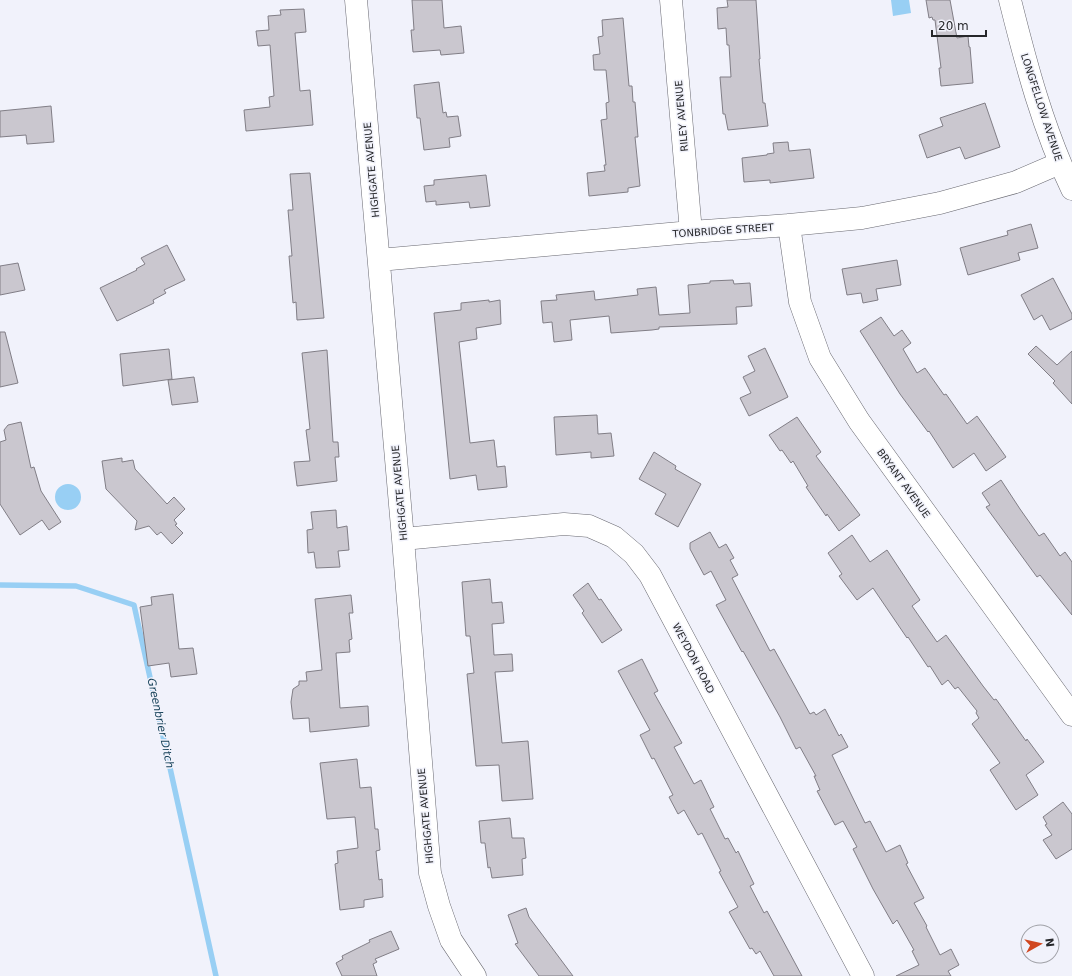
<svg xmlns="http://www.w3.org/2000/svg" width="1072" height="976" font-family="'DejaVu Sans',sans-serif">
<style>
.water{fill:#98cff4}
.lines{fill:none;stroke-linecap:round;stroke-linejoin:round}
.stream{stroke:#98cff4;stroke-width:5.5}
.building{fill:#cac7cf;stroke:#817e86}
.minor-casing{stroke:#696971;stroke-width:23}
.minor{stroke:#fff;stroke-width:22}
.labels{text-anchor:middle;stroke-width:3;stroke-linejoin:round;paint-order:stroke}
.street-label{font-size:10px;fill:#26272a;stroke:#f1f2fb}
.water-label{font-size:11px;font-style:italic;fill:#17425a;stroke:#f1f2fb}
</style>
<rect width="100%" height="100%" fill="#f1f2fb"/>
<!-- water -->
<path class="water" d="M 891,0 L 909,0 L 911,13 L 893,16 Z
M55 497a13 13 0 1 1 26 0a13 13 0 1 1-26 0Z"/>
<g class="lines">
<!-- stream -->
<path class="stream" d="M 0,585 L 76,586 L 134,605 L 216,976"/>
</g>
<!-- building -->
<path class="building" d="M 412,0 L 442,0 L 444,28 L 461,26 L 464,53 L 441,55 L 440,50 L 413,52 L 411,30 L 414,30 Z
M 727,0 L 756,0 L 760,59 L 759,59 L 763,103 L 765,103 L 768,126 L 728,130 L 725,114 L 723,114 L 720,77 L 731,77 L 729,45 L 727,45 L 726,28 L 718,29 L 717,8 L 728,7 Z
M 926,0 L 950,0 L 957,38 L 968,36 L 969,47 L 970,47 L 973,83 L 941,86 L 939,68 L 941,68 L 935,20 L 933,20 L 932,17 L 929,18 Z
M 304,9 L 306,32 L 295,33 L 300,91 L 310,90 L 313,125 L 246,131 L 244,110 L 270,107 L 269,97 L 274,96 L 270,45 L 258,46 L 256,31 L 269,30 L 268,16 L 281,15 L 280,10 Z
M 623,18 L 629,86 L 632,86 L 633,102 L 635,102 L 638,137 L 635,137 L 640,186 L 628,188 L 628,192 L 589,196 L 587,173 L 605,171 L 604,165 L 606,165 L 601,120 L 607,119 L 606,103 L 609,102 L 606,70 L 594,70 L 593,55 L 600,54 L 598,37 L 603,36 L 602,20 Z
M 439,82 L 443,113 L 446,112 L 447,117 L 458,116 L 461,136 L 449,138 L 450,147 L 424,150 L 420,118 L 417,118 L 414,85 Z
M 985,103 L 1000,147 L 965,159 L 960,147 L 927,158 L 919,135 L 943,126 L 940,118 Z
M 51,106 L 54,142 L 27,144 L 26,135 L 0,137 L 0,111 Z
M 788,142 L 789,151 L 810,149 L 814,178 L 770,183 L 770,180 L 744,182 L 742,158 L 767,155 L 767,154 L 774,153 L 773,143 Z
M 310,173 L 324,318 L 297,320 L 296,302 L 293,303 L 289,256 L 292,256 L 288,210 L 293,210 L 290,174 Z
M 486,175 L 490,206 L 470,208 L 469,202 L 436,205 L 436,201 L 426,202 L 424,186 L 434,185 L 434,180 Z
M 1031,224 L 1038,248 L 1018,253 L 1020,260 L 968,275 L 960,248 L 1008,235 L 1007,231 Z
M 167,245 L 185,280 L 164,290 L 166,293 L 153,300 L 154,303 L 117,321 L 100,288 L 137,270 L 136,269 L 145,264 L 141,258 Z
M 897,260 L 901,285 L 876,289 L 878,300 L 863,303 L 861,293 L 847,295 L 842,269 Z
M 18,263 L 25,290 L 0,295 L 0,266 Z
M 1053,278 L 1072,314 L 1072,319 L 1050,330 L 1042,315 L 1034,320 L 1021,295 Z
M 733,280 L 734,284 L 750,283 L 752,306 L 736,307 L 737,324 L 659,327 L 659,329 L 652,330 L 611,333 L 609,316 L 570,320 L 572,340 L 554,342 L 552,322 L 543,323 L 541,301 L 557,300 L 556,295 L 594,291 L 595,300 L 638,295 L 637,289 L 656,287 L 659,315 L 690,313 L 688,285 L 710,283 L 710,281 Z
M 489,300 L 489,302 L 500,300 L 501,324 L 476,328 L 477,339 L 459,342 L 470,443 L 494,440 L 497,467 L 505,466 L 507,487 L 478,490 L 476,475 L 450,479 L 434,313 L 461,310 L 461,303 Z
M 881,317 L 894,336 L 902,330 L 911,343 L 903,349 L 917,373 L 925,368 L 944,395 L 946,394 L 967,424 L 977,416 L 1006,457 L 986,471 L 974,453 L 953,468 L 929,431 L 928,432 L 900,394 L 860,331 Z
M 0,332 L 5,332 L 18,383 L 0,387 Z
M 1036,346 L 1057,365 L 1072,351 L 1072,404 L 1053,383 L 1055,381 L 1028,354 Z
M 765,348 L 788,397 L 749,416 L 740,398 L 751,393 L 743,377 L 755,371 L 748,356 Z
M 169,349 L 172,379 L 123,386 L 120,354 Z
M 327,350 L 333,442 L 338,442 L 339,457 L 335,457 L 337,481 L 297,486 L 294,462 L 310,461 L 306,430 L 310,429 L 302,353 Z
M 194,377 L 198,402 L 172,405 L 168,380 Z
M 597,415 L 598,434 L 611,433 L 614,456 L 591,458 L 591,452 L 556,455 L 554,417 Z
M 797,417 L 821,452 L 816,456 L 860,515 L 839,531 L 827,514 L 826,516 L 806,487 L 808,486 L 793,461 L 791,463 L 782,450 L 780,451 L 769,435 Z
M 21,422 L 31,468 L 34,467 L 41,491 L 61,522 L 49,530 L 42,520 L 20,535 L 0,504 L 0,442 L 6,440 L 4,430 L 8,425 Z
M 654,452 L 676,466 L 675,469 L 701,484 L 678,527 L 655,514 L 666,494 L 639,479 Z
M 122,458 L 122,462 L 133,460 L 135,469 L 167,504 L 174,497 L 185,509 L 174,520 L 177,524 L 175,525 L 183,533 L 172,544 L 161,532 L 157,535 L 149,526 L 135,530 L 137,521 L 106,489 L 102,461 Z
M 1001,480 L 1020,509 L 1039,536 L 1044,533 L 1060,556 L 1065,552 L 1072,562 L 1072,615 L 1040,575 L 1037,577 L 986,507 L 990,505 L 982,493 Z
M 336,510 L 337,528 L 347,526 L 349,550 L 338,551 L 340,567 L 316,568 L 314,552 L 308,553 L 307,530 L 313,529 L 311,512 Z
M 710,532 L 719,548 L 726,544 L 734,558 L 730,560 L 738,575 L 732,578 L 770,651 L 774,649 L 810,714 L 814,712 L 816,715 L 825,709 L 839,736 L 841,734 L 848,747 L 832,755 L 865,823 L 870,821 L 886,852 L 900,845 L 908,863 L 906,864 L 924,898 L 914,903 L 927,926 L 926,927 L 940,955 L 951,949 L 959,965 L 948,971 L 951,976 L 896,976 L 919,965 L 912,951 L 914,950 L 897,920 L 893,924 L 873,889 L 853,849 L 857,847 L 843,821 L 835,825 L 817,791 L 820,790 L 814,776 L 816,776 L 800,747 L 796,749 L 780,717 L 743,651 L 742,652 L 716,605 L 726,600 L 711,571 L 704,575 L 690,549 L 690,543 Z
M 852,535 L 870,562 L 887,550 L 920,600 L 912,606 L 937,642 L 946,635 L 983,686 L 994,700 L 996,699 L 1026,741 L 1027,739 L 1044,762 L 1026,775 L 1038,795 L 1016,810 L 990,770 L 1000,763 L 972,724 L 979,718 L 976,713 L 977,711 L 958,687 L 955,689 L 948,680 L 942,685 L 930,666 L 928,667 L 908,637 L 907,638 L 873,588 L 857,600 L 839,576 L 842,574 L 828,553 Z
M 490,579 L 492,603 L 502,602 L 504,623 L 492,624 L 494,655 L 512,654 L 513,671 L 495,672 L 502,743 L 528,741 L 533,799 L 502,801 L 499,765 L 476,766 L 467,674 L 474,673 L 470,636 L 466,636 L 462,582 Z
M 588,583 L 599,600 L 601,599 L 622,630 L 602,643 L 582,613 L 584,611 L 573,595 Z
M 173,594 L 179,649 L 193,648 L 197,674 L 171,677 L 169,663 L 148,666 L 140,607 L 152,605 L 151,597 Z
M 351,595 L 353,613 L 349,613 L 352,639 L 349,640 L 350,652 L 336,653 L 340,708 L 368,706 L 369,726 L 310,732 L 309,718 L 293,719 L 291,702 L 293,689 L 299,685 L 299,681 L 307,681 L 306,672 L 322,670 L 315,599 Z
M 642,659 L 658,691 L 654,693 L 682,743 L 674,747 L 694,784 L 701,780 L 714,807 L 710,809 L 725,839 L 728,838 L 736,853 L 738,851 L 754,884 L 750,886 L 764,913 L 767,911 L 802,976 L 774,976 L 760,951 L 756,954 L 752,948 L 750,949 L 729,912 L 738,907 L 719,872 L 721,871 L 702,833 L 698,835 L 684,810 L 678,814 L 669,797 L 673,795 L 654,758 L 652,759 L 640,735 L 650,730 L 618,671 Z
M 357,759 L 360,788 L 371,787 L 375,829 L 378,829 L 380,850 L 376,851 L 379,880 L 382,879 L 383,897 L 364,900 L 364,907 L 340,910 L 335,864 L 338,863 L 337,851 L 358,848 L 355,817 L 327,819 L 320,763 Z
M 1063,802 L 1072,814 L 1072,849 L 1056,859 L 1043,840 L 1052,835 L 1045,825 L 1047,824 L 1043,817 Z
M 510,818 L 512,838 L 524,838 L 526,858 L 522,859 L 523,875 L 492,878 L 490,867 L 488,868 L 485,843 L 481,843 L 479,821 Z
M 526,908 L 529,917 L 573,976 L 539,976 L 515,944 L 518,943 L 508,915 Z
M 391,931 L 399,949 L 375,959 L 377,962 L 373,964 L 377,976 L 342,976 L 336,963 L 343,959 L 342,956 L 370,942 L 369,940 Z"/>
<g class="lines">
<!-- minor casing -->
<g class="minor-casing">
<path id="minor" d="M 356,0 L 403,539 L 430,873 L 439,906 L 451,940 L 475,976
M 671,0 L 691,232
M 1010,0 C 1026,64 1043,129 1072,189
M 789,225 L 800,302 L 820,358 L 859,421 L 1072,715
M 379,260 L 691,232 L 789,225 L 862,218 L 940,203 L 1016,182 L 1060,163
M 403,539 L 564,524 L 589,526 L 614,537 L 634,554 L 650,575 L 863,976"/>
</g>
<!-- minor -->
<use href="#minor" class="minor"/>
</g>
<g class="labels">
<!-- street labels -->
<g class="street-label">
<text transform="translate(1042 107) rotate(72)" y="4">LONGFELLOW AVENUE</text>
<text transform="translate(681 116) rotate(-95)" y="4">RILEY AVENUE</text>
<text transform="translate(371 170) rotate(-95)" y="4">HIGHGATE AVENUE</text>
<text transform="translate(723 230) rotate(-4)" y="4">TONBRIDGE STREET</text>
<text transform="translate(904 483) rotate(54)" y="4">BRYANT AVENUE</text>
<text transform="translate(399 493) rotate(-95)" y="4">HIGHGATE AVENUE</text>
<text transform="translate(694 658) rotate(62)" y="4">WEYDON ROAD</text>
<text transform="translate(425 816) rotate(-95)" y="4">HIGHGATE AVENUE</text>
</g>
<!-- water labels -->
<g class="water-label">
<text transform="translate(161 723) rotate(78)" y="4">Greenbrier Ditch</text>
</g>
</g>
<!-- north arrow -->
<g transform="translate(1040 944) rotate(82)"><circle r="19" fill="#f1f2fb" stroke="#a0a1a7"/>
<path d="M0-3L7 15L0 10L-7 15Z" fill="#d04720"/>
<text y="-6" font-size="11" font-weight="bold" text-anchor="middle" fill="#26272a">N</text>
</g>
<!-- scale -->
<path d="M932 30v6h54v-6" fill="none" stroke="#26272a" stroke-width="2"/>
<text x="938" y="30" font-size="12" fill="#26272a" stroke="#f1f2fb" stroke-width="3" paint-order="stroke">20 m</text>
</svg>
